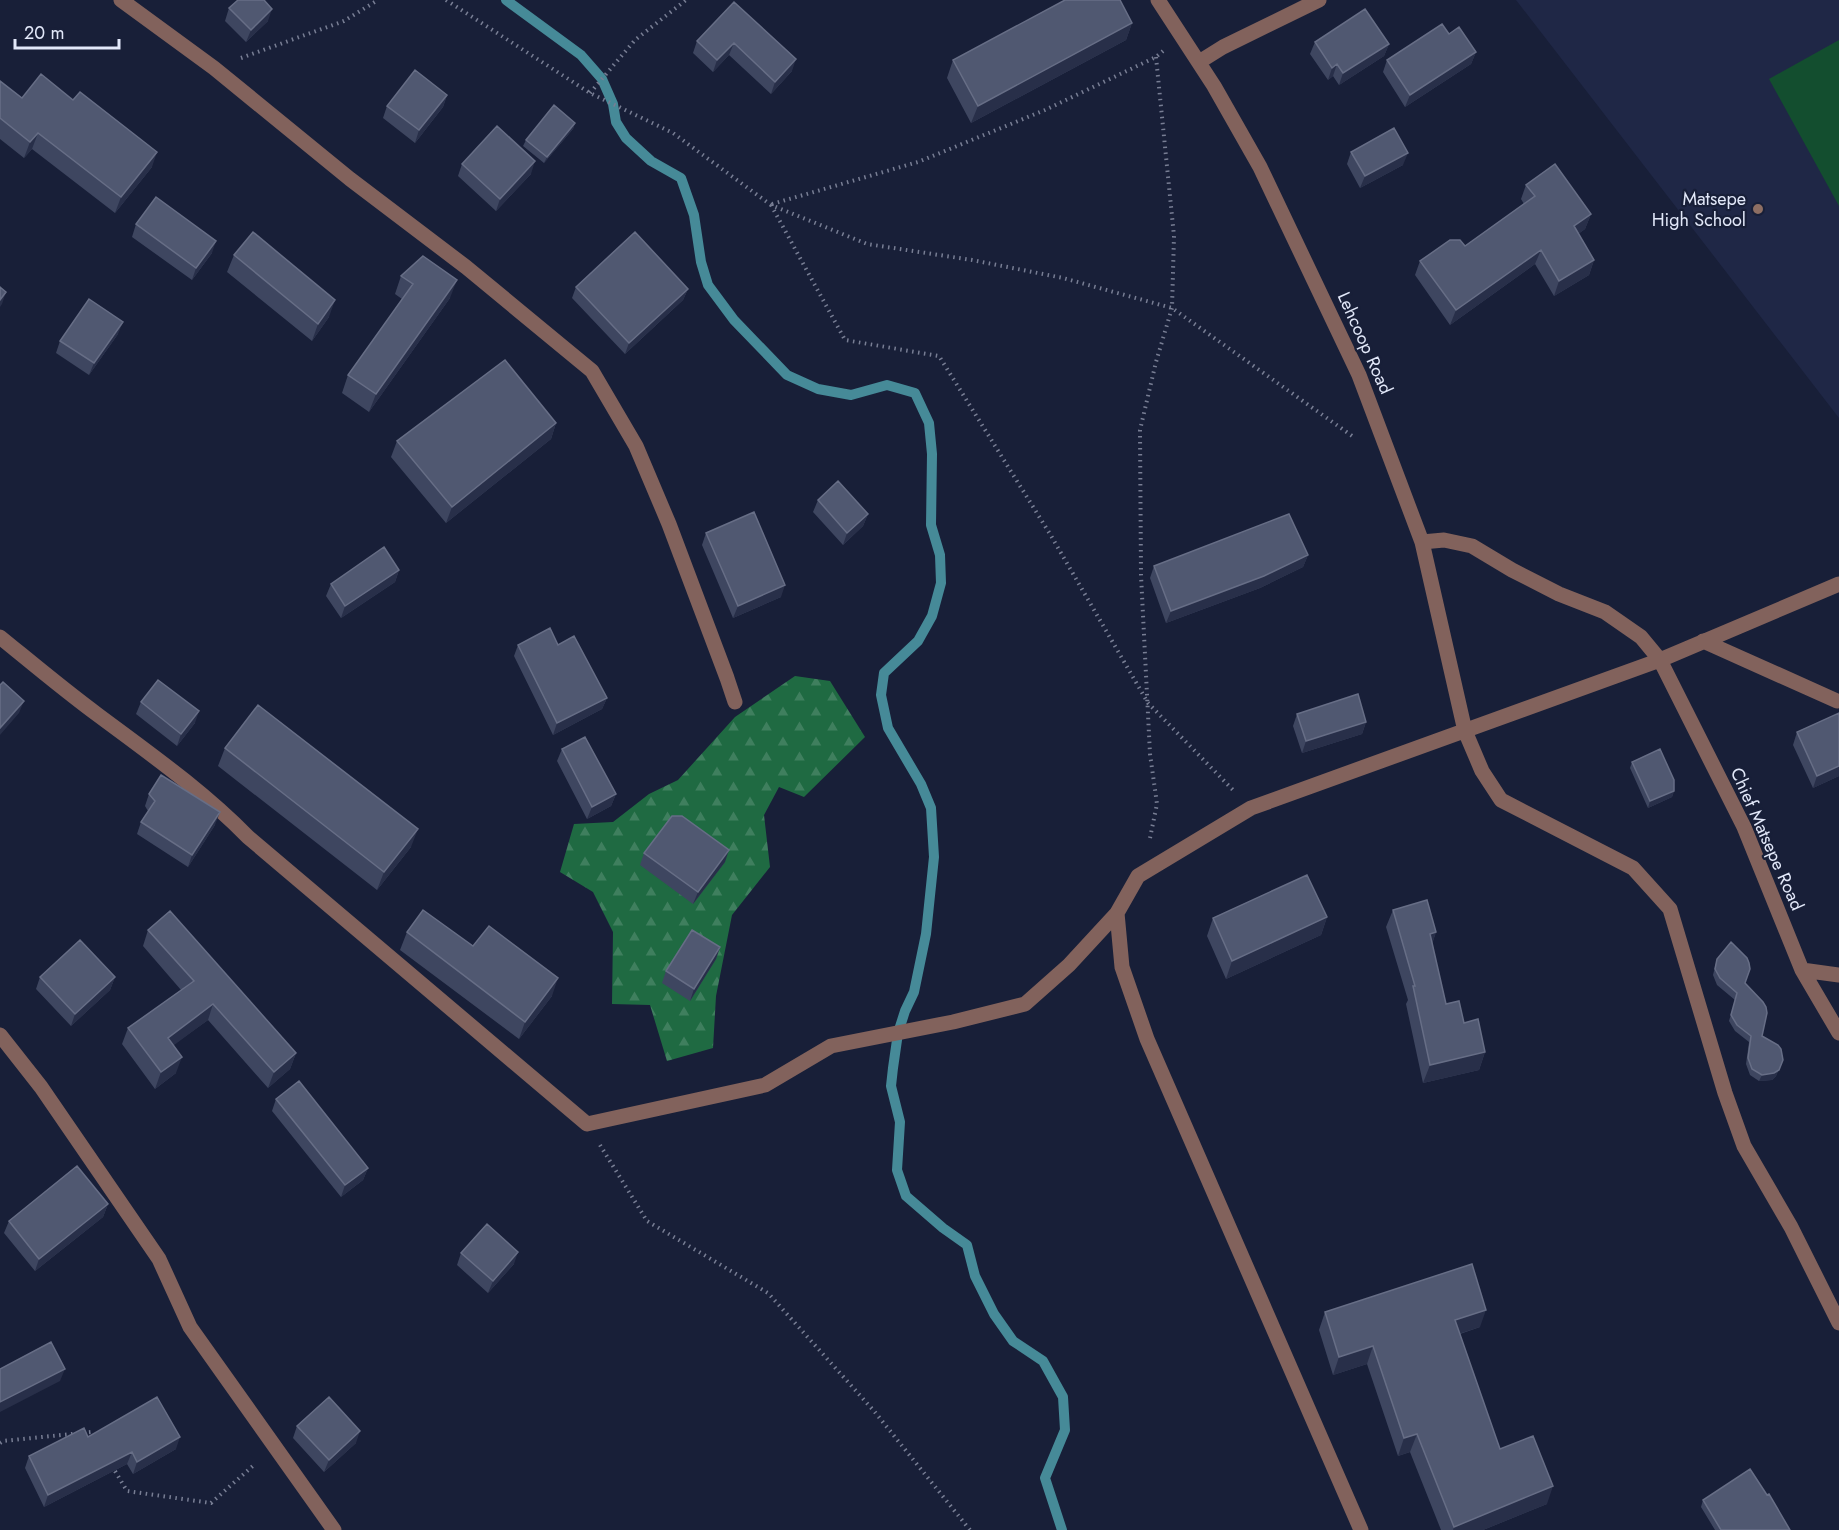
<svg xmlns="http://www.w3.org/2000/svg" width="1839" height="1530" font-family="Jost,sans-serif">
<style>
.built{fill:#1f2746}
.grass{fill:#134e2f}
.forest{fill:url(#forest-firs)}
.lines{fill:none;stroke-linecap:round;stroke-linejoin:round}
.stream{stroke:#468a98;stroke-width:10}
.path{stroke:#787e94;stroke-width:4;stroke-dasharray:1.5 4.5;stroke-linecap:butt}
.minor{stroke:#82625c;stroke-width:15}
.wall{fill:#3e4660}
.shaded-wall{fill:#282f49}
.building{fill:#505871;stroke:#676e86;stroke-width:1.5}
.education-dot{fill:#8d6e63;stroke:#181f38;stroke-width:2}
.labels{text-anchor:middle;stroke-width:4.5;stroke-linejoin:round;paint-order:stroke}
.poi-label{font-size:18px;fill:#e2e8f9;stroke:#181f38;text-anchor:end}
.street-label{font-size:18px;fill:#e2e8f9;stroke:#181f38}
</style>
<defs>
<pattern id="forest-firs" width="22" height="20" patternUnits="userSpaceOnUse" patternTransform="scale(1.5)"><rect width="22" height="20" fill="#1f6a42"/><path d="M5 1l3.5 6h-7zM16 11l3.5 6h-7z" fill="#3f7f5e"/></pattern>
</defs>
<rect width="100%" height="100%" fill="#181f38"/>
<!-- built -->
<path class="built" d="M 1516,0 L 1839,0 L 1839,418 Z"/>
<!-- grass -->
<path class="grass" d="M 1839,40 L 1839,206 L 1769,79 Z"/>
<!-- forest -->
<path class="forest" d="M 795,676 L 830,681 L 865,737 L 804,797 L 779,787 L 764,815 L 770,867 L 732,915 L 716,996 L 713,1048 L 667,1061 L 650,1005 L 612,1004 L 613,932 L 593,892 L 560,872 L 574,824 L 613,822 L 649,794 L 678,780 L 735,717 Z"/>
<g class="lines">
<!-- stream -->
<path class="stream" d="M 506,0 L 581,55 L 602,79 L 613,104 L 616,122 L 626,138 L 651,161 L 681,178 L 694,215 L 701,262 L 708,285 L 734,320 L 787,375 L 818,389 L 851,395 L 887,385 L 915,393 L 929,423 L 932,454 L 931,525 L 940,555 L 941,583 L 932,616 L 918,641 L 884,673 L 881,695 L 888,728 L 921,784 L 931,808 L 934,857 L 926,934 L 914,992 L 905,1011 L 898,1033 L 893,1068 L 891,1086 L 900,1122 L 897,1170 L 906,1196 L 943,1228 L 967,1245 L 975,1276 L 994,1314 L 1013,1341 L 1043,1361 L 1063,1397 L 1065,1430 L 1045,1478 L 1062,1530"/>
<!-- path -->
<path class="path" d="M 446,0 L 590,93 L 673,133 L 771,205 L 867,244 L 972,260 L 1063,278 L 1172,308 L 1355,438
M 241,58 L 344,21 L 378,0
M 590,93 L 635,40 L 686,0
M 772,204 L 918,162 L 1045,110 L 1156,57 L 1163,51
M 771,205 L 845,340 L 939,356 L 1050,534 L 1148,703 L 1233,790
M 1150,838 L 1157,804 L 1150,754 L 1141,575 L 1140,430 L 1156,362 L 1172,308 L 1174,236 L 1156,57
M 600,1145 L 647,1221 L 768,1293 L 874,1411 L 970,1530
M 0,1443 L 3,1441 L 91,1432 L 94,1437
M 112,1466 L 127,1491 L 211,1503 L 255,1464"/>
<!-- minor -->
<path class="minor" d="M 121,0 L 214,68 L 350,179 L 466,267 L 592,371 L 636,446 L 669,524 L 727,678 L 735,702
M 1158,0 L 1214,86 L 1260,167 L 1359,375 L 1422,542 L 1465,731 L 1482,771 L 1501,800 L 1633,868 L 1670,909 L 1725,1093 L 1744,1146 L 1791,1227 L 1839,1323
M 1199,62 L 1223,47 L 1319,0
M 1422,542 L 1444,540 L 1472,546 L 1512,570 L 1559,594 L 1605,612 L 1641,637 L 1660,660 L 1744,827 L 1802,970 L 1839,1033
M 0,637 C 32,663 64,690 98,715 C 149,753 203,791 248,837 L 587,1124 L 765,1085 L 831,1046 L 953,1022 L 1025,1004 L 1069,965 L 1117,913
M 1703,641 L 1837,701
M 1802,970 L 1839,975
M 0,1035 L 41,1087 L 159,1259 L 190,1327 L 334,1530
M 1361,1530 L 1147,1039 L 1122,967 L 1117,913 L 1138,876 L 1251,808 L 1660,660 L 1839,584"/>
</g>
<!-- wall -->
<path class="wall" d="M 734,2 L 792,71 L 771,94 L 729,55 L 713,72 L 693,53 L 697,41 Z
M 229,8 L 268,21 L 246,42 L 225,21 Z
M 1132,23 L 1126,40 L 971,123 L 947,78 L 953,60 Z
M 1449,34 L 1476,52 L 1471,64 L 1405,107 L 1383,72 L 1387,60 Z
M 1315,42 L 1389,44 L 1384,56 L 1339,85 L 1333,76 L 1328,80 L 1310,54 Z
M 0,81 L 22,98 L 73,100 L 152,167 L 115,213 L 32,149 L 24,158 L 0,139 Z
M 447,95 L 443,107 L 415,143 L 383,118 L 387,106 Z
M 575,123 L 573,129 L 544,163 L 523,146 L 526,140 Z
M 1351,152 L 1403,165 L 1360,188 L 1347,164 Z
M 462,164 L 531,174 L 496,211 L 458,176 Z
M 1526,185 L 1591,214 L 1585,229 L 1578,234 L 1594,260 L 1589,275 L 1554,296 L 1535,264 L 1450,325 L 1415,275 L 1420,261 L 1465,246 L 1524,204 L 1521,199 Z
M 136,224 L 212,253 L 192,280 L 132,237 Z
M 234,255 L 329,317 L 312,341 L 227,272 Z
M 401,276 L 450,298 L 369,412 L 342,393 L 348,375 L 402,299 L 395,294 Z
M 576,287 L 688,289 L 683,300 L 625,354 L 572,298 Z
M 118,334 L 89,375 L 56,353 L 60,341 Z
M 556,423 L 551,439 L 446,523 L 391,457 L 397,441 Z
M 818,500 L 868,514 L 863,526 L 843,545 L 813,512 Z
M 706,533 L 781,597 L 733,618 L 702,545 Z
M 1308,555 L 1303,567 L 1260,588 L 1166,623 L 1150,578 L 1154,566 Z
M 399,570 L 395,582 L 341,618 L 326,596 L 331,584 Z
M 518,645 L 558,645 L 607,698 L 602,709 L 553,735 L 514,656 Z
M 141,702 L 195,723 L 177,746 L 136,714 Z
M 1839,713 L 1839,776 L 1813,788 L 1793,745 L 1797,732 Z
M 1297,714 L 1366,722 L 1362,734 L 1302,753 L 1293,726 Z
M 225,748 L 411,847 L 377,890 L 218,766 Z
M 562,749 L 616,794 L 611,806 L 587,819 L 557,761 Z
M 1632,762 L 1674,791 L 1672,797 L 1648,808 L 1630,768 Z
M 149,794 L 215,825 L 188,867 L 137,834 L 141,822 L 148,811 L 145,806 Z
M 644,853 L 725,862 L 693,904 L 640,865 Z
M 1393,910 L 1436,932 L 1432,944 L 1446,1004 L 1464,1023 L 1485,1052 L 1479,1070 L 1423,1083 L 1406,1004 L 1408,1000 L 1386,927 Z
M 1327,917 L 1321,935 L 1226,979 L 1207,936 L 1213,918 Z
M 148,930 L 296,1053 L 290,1069 L 268,1088 L 208,1020 L 173,1045 L 176,1073 L 155,1089 L 122,1044 L 128,1028 L 181,990 L 143,946 Z
M 407,932 L 473,946 L 552,996 L 519,1039 L 400,950 Z
M 720,947 L 716,959 L 690,1001 L 662,983 L 666,971 Z
M 1717,959 L 1745,983 L 1762,1036 L 1783,1060 L 1776,1076 L 1772,1080 L 1759,1081 L 1750,1075 L 1746,1064 L 1749,1042 L 1735,1031 L 1729,1021 L 1735,1000 L 1717,985 L 1713,975 Z
M 40,977 L 115,977 L 110,990 L 71,1026 L 36,989 Z
M 276,1099 L 368,1168 L 363,1180 L 341,1197 L 272,1111 Z
M 108,1204 L 103,1217 L 35,1271 L 4,1233 L 9,1221 Z
M 461,1253 L 514,1264 L 488,1293 L 457,1265 Z
M 1325,1312 L 1480,1327 L 1460,1334 L 1500,1449 L 1547,1504 L 1483,1530 L 1441,1530 L 1410,1452 L 1398,1456 L 1367,1364 L 1333,1375 L 1319,1330 Z
M 297,1426 L 356,1443 L 324,1472 L 293,1438 Z
M 88,1437 L 176,1449 L 133,1474 L 127,1464 L 44,1507 L 25,1468 L 29,1456 Z
M 1703,1500 L 1790,1530 L 1715,1530 L 1701,1507 Z"/>
<!-- shaded-wall -->
<path class="shaded-wall" d="M 272,9 L 268,21 L 246,42 L 251,30 Z
M 1132,23 L 1126,40 L 971,123 L 978,106 Z
M 734,43 L 729,55 L 713,72 L 717,60 Z
M 1389,44 L 1384,56 L 1339,85 L 1343,73 Z
M 1476,52 L 1471,64 L 1405,107 L 1410,95 Z
M 796,59 L 792,71 L 771,94 L 775,82 Z
M 1337,64 L 1333,76 L 1328,80 L 1332,68 Z
M 447,95 L 443,107 L 415,143 L 419,130 Z
M 575,123 L 573,129 L 544,163 L 547,157 Z
M 38,133 L 32,149 L 24,158 L 30,142 Z
M 157,152 L 152,167 L 115,213 L 121,197 Z
M 1408,153 L 1403,165 L 1360,188 L 1365,176 Z
M 535,161 L 531,174 L 496,211 L 500,199 Z
M 1591,214 L 1585,229 L 1569,241 L 1574,226 Z
M 216,241 L 212,253 L 192,280 L 196,268 Z
M 1541,250 L 1535,264 L 1450,325 L 1456,310 Z
M 1594,260 L 1589,275 L 1554,296 L 1559,281 Z
M 457,280 L 450,298 L 369,412 L 376,394 Z
M 688,289 L 683,300 L 625,354 L 629,343 Z
M 6,292 L 2,304 L 0,307 L 0,300 Z
M 335,300 L 329,317 L 312,341 L 318,324 Z
M 123,322 L 118,334 L 89,375 L 94,363 Z
M 556,423 L 551,439 L 446,523 L 452,507 Z
M 868,514 L 863,526 L 843,545 L 847,533 Z
M 1308,555 L 1303,567 L 1260,588 L 1166,623 L 1171,611 Z
M 399,570 L 395,582 L 341,618 L 345,606 Z
M 785,585 L 781,597 L 733,618 L 738,606 Z
M 607,698 L 602,709 L 553,735 L 557,723 Z
M 24,701 L 19,713 L 0,735 L 0,728 Z
M 199,711 L 195,723 L 177,746 L 181,734 Z
M 1366,722 L 1362,734 L 1302,753 L 1306,741 Z
M 1839,766 L 1839,776 L 1813,788 L 1817,776 Z
M 1674,791 L 1672,797 L 1648,808 L 1650,801 Z
M 616,794 L 611,806 L 587,819 L 592,807 Z
M 220,812 L 215,825 L 188,867 L 192,855 Z
M 418,829 L 411,847 L 377,890 L 384,872 Z
M 729,850 L 725,862 L 693,904 L 698,892 Z
M 1327,917 L 1321,935 L 1226,979 L 1232,961 Z
M 1436,932 L 1430,950 L 1430,934 Z
M 720,947 L 716,959 L 690,1001 L 694,989 Z
M 115,977 L 110,990 L 71,1026 L 75,1014 Z
M 558,978 L 552,996 L 519,1039 L 525,1022 Z
M 213,1004 L 208,1020 L 162,1054 L 168,1038 Z
M 1485,1052 L 1479,1070 L 1423,1083 L 1430,1065 Z
M 296,1053 L 290,1069 L 268,1088 L 274,1072 Z
M 182,1057 L 176,1073 L 155,1089 L 161,1072 Z
M 1783,1060 L 1776,1076 L 1772,1080 L 1759,1081 L 1762,1075 Z
M 368,1168 L 363,1180 L 341,1197 L 345,1185 Z
M 108,1204 L 103,1217 L 35,1271 L 39,1259 Z
M 518,1252 L 514,1264 L 488,1293 L 493,1281 Z
M 1486,1310 L 1480,1327 L 1449,1337 L 1455,1320 Z
M 1373,1346 L 1367,1364 L 1333,1375 L 1339,1357 Z
M 65,1369 L 60,1381 L 0,1412 L 0,1402 Z
M 360,1431 L 356,1443 L 324,1472 L 329,1460 Z
M 1417,1434 L 1410,1452 L 1398,1456 L 1404,1438 Z
M 180,1437 L 176,1449 L 133,1474 L 137,1462 Z
M 132,1452 L 127,1464 L 44,1507 L 48,1495 Z
M 1553,1486 L 1547,1504 L 1483,1530 L 1453,1530 L 1454,1527 Z"/>
<!-- building -->
<path class="building" d="M 238,0 L 264,0 L 272,9 L 251,30 L 229,8 Z
M 1065,0 L 1120,0 L 1132,23 L 978,106 L 953,60 Z
M 734,2 L 796,59 L 775,82 L 734,43 L 717,60 L 697,41 Z
M 1365,9 L 1389,44 L 1343,73 L 1337,64 L 1332,68 L 1315,42 Z
M 1442,24 L 1449,34 L 1459,27 L 1476,52 L 1410,95 L 1387,60 Z
M 415,70 L 447,95 L 419,130 L 387,106 Z
M 41,74 L 73,100 L 80,92 L 157,152 L 121,197 L 38,133 L 30,142 L 0,118 L 0,81 L 22,98 Z
M 554,105 L 575,123 L 547,157 L 526,140 Z
M 497,126 L 535,161 L 500,199 L 462,164 Z
M 1394,128 L 1408,153 L 1365,176 L 1351,152 Z
M 1555,164 L 1591,214 L 1574,226 L 1594,260 L 1559,281 L 1541,250 L 1456,310 L 1420,261 L 1450,240 L 1460,240 L 1465,246 L 1535,196 L 1526,185 Z
M 156,197 L 216,241 L 196,268 L 136,224 Z
M 253,232 L 335,300 L 318,324 L 234,255 Z
M 635,232 L 688,289 L 629,343 L 576,287 Z
M 423,256 L 457,280 L 376,394 L 348,375 L 413,284 L 401,276 Z
M 0,287 L 6,292 L 0,300 Z
M 89,299 L 123,322 L 94,363 L 60,341 Z
M 505,360 L 556,423 L 452,507 L 397,441 Z
M 838,481 L 868,514 L 847,533 L 818,500 Z
M 754,512 L 785,585 L 738,606 L 706,533 Z
M 1289,514 L 1308,555 L 1264,576 L 1171,611 L 1154,566 Z
M 384,547 L 399,570 L 345,606 L 331,584 Z
M 550,628 L 558,645 L 574,636 L 607,698 L 557,723 L 518,645 Z
M 158,680 L 199,711 L 181,734 L 141,702 Z
M 3,682 L 24,701 L 0,728 L 0,685 Z
M 1358,694 L 1366,722 L 1306,741 L 1297,714 Z
M 258,705 L 418,829 L 384,872 L 225,748 Z
M 1839,713 L 1839,766 L 1817,776 L 1797,732 Z
M 585,737 L 616,794 L 592,807 L 562,749 Z
M 1660,749 L 1674,780 L 1674,791 L 1650,801 L 1632,762 Z
M 161,775 L 220,812 L 192,855 L 141,822 L 155,801 L 149,794 Z
M 672,816 L 682,816 L 729,850 L 698,892 L 644,853 Z
M 1307,875 L 1327,917 L 1232,961 L 1213,918 Z
M 1427,900 L 1436,932 L 1430,934 L 1446,1004 L 1459,1001 L 1464,1023 L 1478,1019 L 1485,1052 L 1430,1065 L 1413,986 L 1415,986 L 1393,910 Z
M 423,910 L 473,946 L 489,926 L 558,978 L 525,1022 L 407,932 Z
M 170,911 L 296,1053 L 274,1072 L 213,1004 L 168,1038 L 182,1057 L 161,1072 L 128,1028 L 194,981 L 148,930 Z
M 692,930 L 720,947 L 694,989 L 666,971 Z
M 80,940 L 115,977 L 75,1014 L 40,977 Z
M 1731,942 L 1747,958 L 1749,963 L 1750,969 L 1745,983 L 1763,1002 L 1766,1007 L 1767,1013 L 1762,1036 L 1778,1045 L 1781,1049 L 1783,1060 L 1779,1070 L 1774,1073 L 1762,1075 L 1752,1069 L 1748,1058 L 1751,1036 L 1737,1025 L 1731,1015 L 1737,993 L 1720,978 L 1715,969 L 1717,959 Z
M 299,1081 L 368,1168 L 345,1185 L 276,1099 Z
M 77,1166 L 108,1204 L 39,1259 L 9,1221 Z
M 487,1224 L 518,1252 L 493,1281 L 461,1253 Z
M 1472,1264 L 1486,1310 L 1455,1320 L 1500,1449 L 1533,1436 L 1553,1486 L 1454,1527 L 1417,1434 L 1404,1438 L 1373,1346 L 1339,1357 L 1325,1312 Z
M 51,1342 L 65,1369 L 0,1402 L 0,1369 Z
M 157,1397 L 180,1437 L 137,1462 L 132,1452 L 48,1495 L 29,1456 L 84,1428 L 88,1437 Z
M 329,1397 L 360,1431 L 329,1460 L 297,1426 Z
M 1750,1469 L 1767,1495 L 1769,1494 L 1790,1530 L 1721,1530 L 1703,1500 Z"/>
<!-- markers -->
<circle class="education-dot" cx="1758" cy="209" r="6"/>
<g class="labels">
<!-- poi labels -->
<g class="poi-label">
<text x="1746" y="205">Matsepe<tspan x="1746" dy="21">High School</tspan></text>
</g>
<!-- street labels -->
<g class="street-label">
<text transform="translate(1365 343) rotate(66)" y="6">Lehcoop Road</text>
<text transform="translate(1767 839) rotate(66)" y="6">Chief Matsepe Road</text>
</g>
</g>
<!-- scale -->
<path d="M15 39v9h104v-9" fill="none" stroke="#e2e8f9" stroke-width="3"/>
<text x="24" y="39" font-size="18" fill="#e2e8f9" stroke="#181f38" stroke-width="4.5" paint-order="stroke">20 m</text>
</svg>
